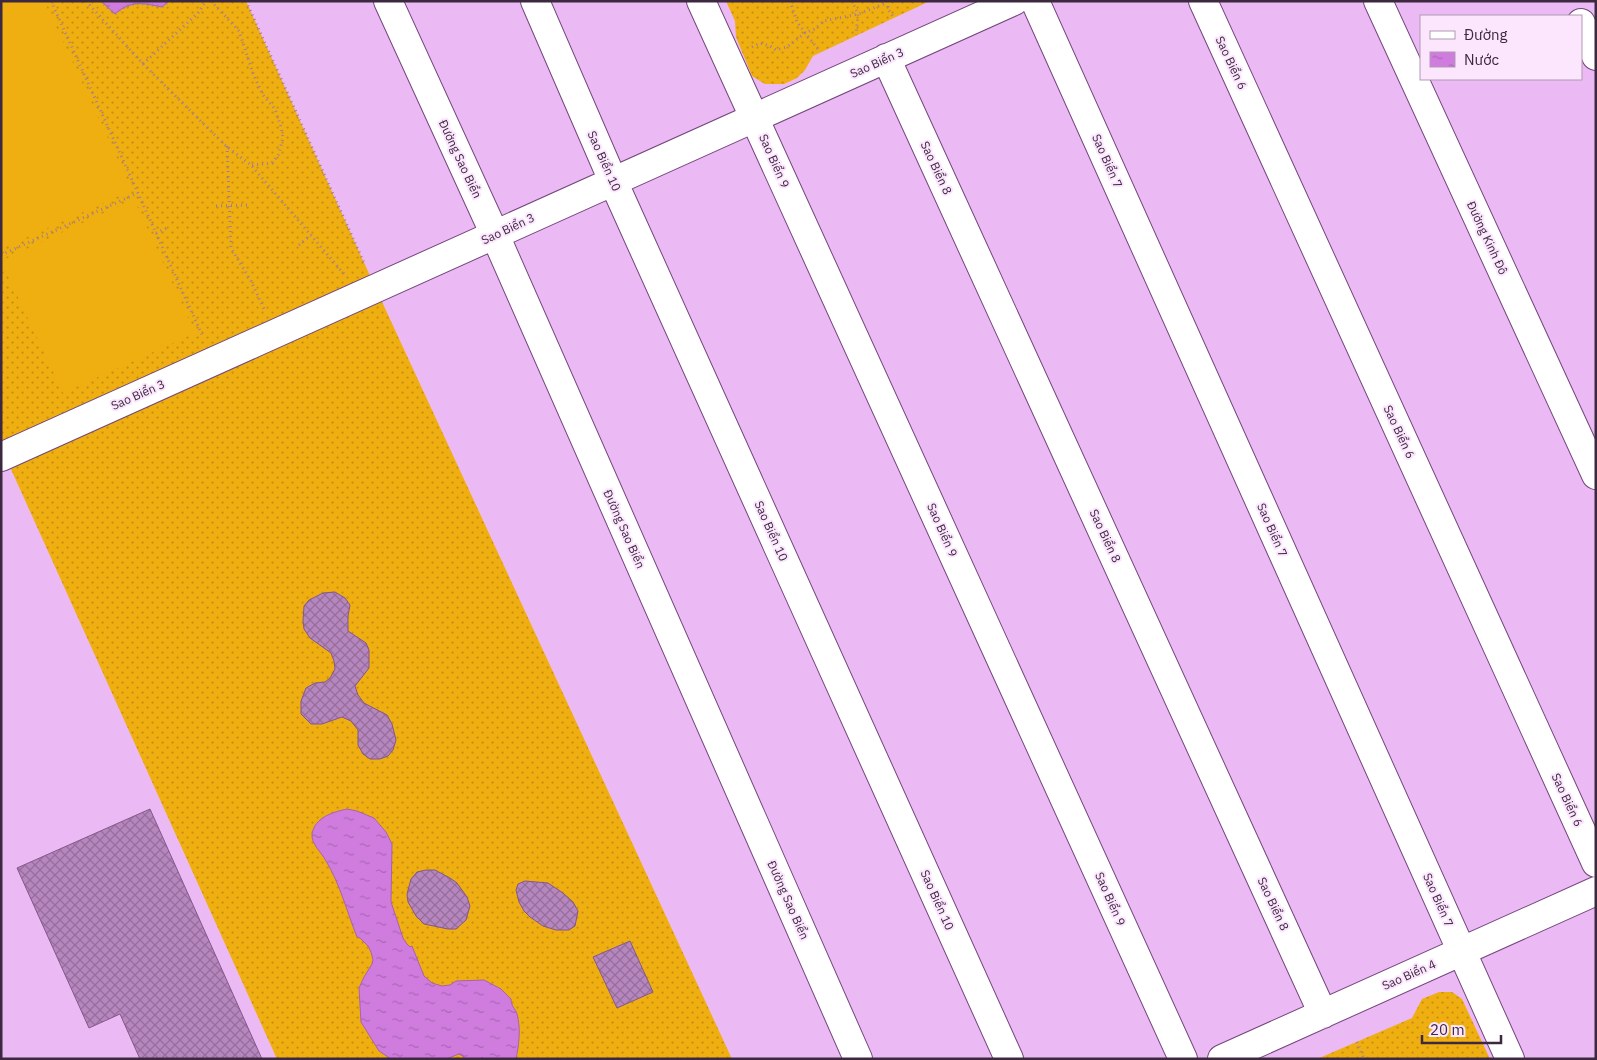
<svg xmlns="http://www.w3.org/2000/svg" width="1597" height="1060" font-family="'IBM Plex Sans',sans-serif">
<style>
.grass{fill:url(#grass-dots)}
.garden{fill:#f0af10}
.water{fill:url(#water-ripples);stroke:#a463af}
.building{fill:url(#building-cross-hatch);stroke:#84578c}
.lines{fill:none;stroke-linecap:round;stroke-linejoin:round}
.minor-casing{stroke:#74477c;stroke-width:30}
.path{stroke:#a17ba7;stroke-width:3;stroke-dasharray:1 4;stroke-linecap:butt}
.minor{stroke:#fff;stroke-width:28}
.labels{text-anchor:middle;stroke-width:4;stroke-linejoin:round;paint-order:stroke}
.street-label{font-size:12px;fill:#3c283f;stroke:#fbe6fe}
</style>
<defs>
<pattern id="grass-dots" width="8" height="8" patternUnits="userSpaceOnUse" patternTransform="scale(1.25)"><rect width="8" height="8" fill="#f0af10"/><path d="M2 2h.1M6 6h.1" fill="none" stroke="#c48e11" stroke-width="1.8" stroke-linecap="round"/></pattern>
<pattern id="water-ripples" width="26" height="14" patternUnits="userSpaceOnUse" patternTransform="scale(1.25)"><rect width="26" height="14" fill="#d07cdf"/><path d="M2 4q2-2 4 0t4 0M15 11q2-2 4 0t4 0" fill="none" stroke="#aa66b6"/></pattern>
<pattern id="building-cross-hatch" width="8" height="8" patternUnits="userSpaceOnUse" patternTransform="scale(1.25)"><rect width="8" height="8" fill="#b686be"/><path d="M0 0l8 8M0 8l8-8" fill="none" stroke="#956e9c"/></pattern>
</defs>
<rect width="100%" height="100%" fill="#ebb9f4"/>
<!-- grass -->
<path class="grass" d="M 1,1 L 246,1 L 371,278 L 732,1059 L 277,1059 L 1,447 Z
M 726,1 L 930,1 L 813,56 L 805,70 L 797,78 L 784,84 L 765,84 L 752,76 L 736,37 L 735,21 Z
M 1439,992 L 1452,992 L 1462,999 L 1490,1059 L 1317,1059 L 1412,1018 L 1422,999 Z"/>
<!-- garden -->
<path class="garden" d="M 1,1 L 44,1 L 132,190 L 1,249 Z
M 134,199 L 195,333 L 63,393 L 1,261 Z"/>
<!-- water -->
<path class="water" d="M 101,1 L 169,1 L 162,7 C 142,3 131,0 115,14 Z
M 347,809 L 357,811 L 374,818 L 386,832 L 392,844 L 391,902 L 403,938 L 407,944 L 410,947 L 412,946 L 424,976 L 432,983 L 442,986 L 450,985 L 456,981 L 484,980 L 501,989 L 511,999 C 511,1006 515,1008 517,1014 C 521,1029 519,1044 516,1059 L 484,1059 L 482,1057 L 481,1059 L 463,1059 L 464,1057 L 459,1054 L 446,1059 L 391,1059 L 379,1051 L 361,1022 L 359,988 L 364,977 L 372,964 L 373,960 L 371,952 L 368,946 L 360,938 L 357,937 C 347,912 340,884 326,861 C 322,853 311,844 312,834 C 315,817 333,812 347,809 Z"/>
<!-- building -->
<path class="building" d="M 335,592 L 345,598 L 350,605 L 348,616 L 348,631 L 366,643 L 369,650 L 369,668 L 355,686 L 358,695 L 364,703 L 387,715 L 392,724 L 396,740 L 393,750 L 388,756 L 380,759 L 370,759 L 363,754 L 358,745 L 358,730 L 351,721 L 342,717 L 322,724 L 311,724 L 301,714 L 301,701 L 306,688 L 315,683 L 325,682 L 330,678 L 335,669 L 334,661 L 331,653 L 310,638 L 304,629 L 303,621 L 304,606 L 309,600 L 323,593 Z
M 150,809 L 262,1059 L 140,1059 L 120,1014 L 89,1028 L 17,868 Z
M 426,870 L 435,870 L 450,878 L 457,883 L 467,897 L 470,906 L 466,920 L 456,929 L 448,929 L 424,924 L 416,916 L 408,902 L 407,894 L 411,879 L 417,872 Z
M 525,881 L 548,883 L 563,893 L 573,902 L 578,911 L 575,926 L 569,930 L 556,930 L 543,926 L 530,917 L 524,911 L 519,902 L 516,890 L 518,884 Z
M 630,941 L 653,992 L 617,1008 L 593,957 Z"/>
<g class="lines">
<!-- minor casing -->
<g class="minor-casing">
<path id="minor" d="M 388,1 L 495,235 L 858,1059
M 535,1 L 613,181 L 1009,1059
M 701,1 L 1183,1059
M 1035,1 L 1510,1059
M 1203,1 L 1596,863
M 1378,1 L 1596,475
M 1581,23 L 1596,56
M 886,58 L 1323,1014
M 1,457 L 1014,1
M 1222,1059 L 1596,891"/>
</g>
<!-- path -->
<path class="path" d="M 51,1 L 203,337
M 86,1 L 143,64 L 226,146 L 251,165 L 344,274
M 100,1 L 115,14 C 131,0 142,3 162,7 L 169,1
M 211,1 L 239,31 L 254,76 L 263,95 L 275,109 L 281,127 L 283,137 L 279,154 L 272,163 L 252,165
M 246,1 L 365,265
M 790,1 L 797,22 L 820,52
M 852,1 L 858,14 L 856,35
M 888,1 L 888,9 L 894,18
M 752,47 L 760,43 L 770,46 L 776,50 L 787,47 L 805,33 L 815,29 L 824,21 L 858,14 L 884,4
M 143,64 L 198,13 L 206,1
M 227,146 L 231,248 L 251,281 L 264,309
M 216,206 L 248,205
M 156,233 L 167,228
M 299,245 L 311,235
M 1,255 L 138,193
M 1357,1042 L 1364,1059"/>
<!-- minor -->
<use href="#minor" class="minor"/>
</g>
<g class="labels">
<!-- street labels -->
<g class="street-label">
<text transform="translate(877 63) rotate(-24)" y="4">Sao Biển 3</text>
<text transform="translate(1231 63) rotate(65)" y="4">Sao Biển 6</text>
<text transform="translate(460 159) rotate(65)" y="4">Đường Sao Biển</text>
<text transform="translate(604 161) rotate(66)" y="4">Sao Biển 10</text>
<text transform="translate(774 161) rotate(66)" y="4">Sao Biển 9</text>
<text transform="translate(1107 161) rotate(66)" y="4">Sao Biển 7</text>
<text transform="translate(936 168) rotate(65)" y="4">Sao Biển 8</text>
<text transform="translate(508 229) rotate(-25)" y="4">Sao Biển 3</text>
<text transform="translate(1487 238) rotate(65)" y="4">Đường Kinh Đô</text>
<text transform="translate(138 395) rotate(-24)" y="4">Sao Biển 3</text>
<text transform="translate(1399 432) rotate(65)" y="4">Sao Biển 6</text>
<text transform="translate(624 529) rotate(66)" y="4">Đường Sao Biển</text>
<text transform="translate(942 530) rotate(66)" y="4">Sao Biển 9</text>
<text transform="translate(1272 530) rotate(66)" y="4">Sao Biển 7</text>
<text transform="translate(771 531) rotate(66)" y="4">Sao Biển 10</text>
<text transform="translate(1105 536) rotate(65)" y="4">Sao Biển 8</text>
<text transform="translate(1567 800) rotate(65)" y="4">Sao Biển 6</text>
<text transform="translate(1110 899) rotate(66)" y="4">Sao Biển 9</text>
<text transform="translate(788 900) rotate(66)" y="4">Đường Sao Biển</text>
<text transform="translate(937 900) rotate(66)" y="4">Sao Biển 10</text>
<text transform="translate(1438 900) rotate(66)" y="4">Sao Biển 7</text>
<text transform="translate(1273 904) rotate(65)" y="4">Sao Biển 8</text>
<text transform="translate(1409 975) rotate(-24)" y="4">Sao Biển 4</text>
</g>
</g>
<!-- border -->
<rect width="1597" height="1060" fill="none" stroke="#3c283f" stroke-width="5"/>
<!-- legend -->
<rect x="1420" y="15" width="162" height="65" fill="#fbe6fe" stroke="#af9ab2"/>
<rect x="1430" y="31" width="25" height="8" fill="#ffffff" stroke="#af9ab2"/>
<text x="1464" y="40" font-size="15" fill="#3c283f">Đường</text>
<rect x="1430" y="52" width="25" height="15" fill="url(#water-ripples)" stroke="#af9ab2"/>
<text x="1464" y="65" font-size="15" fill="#3c283f">Nước</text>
<!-- scale -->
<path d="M1422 1035v8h79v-8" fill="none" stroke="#3c283f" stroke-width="2.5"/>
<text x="1430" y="1035" font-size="15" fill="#3c283f" stroke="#fbe6fe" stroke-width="4" paint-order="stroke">20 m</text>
</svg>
